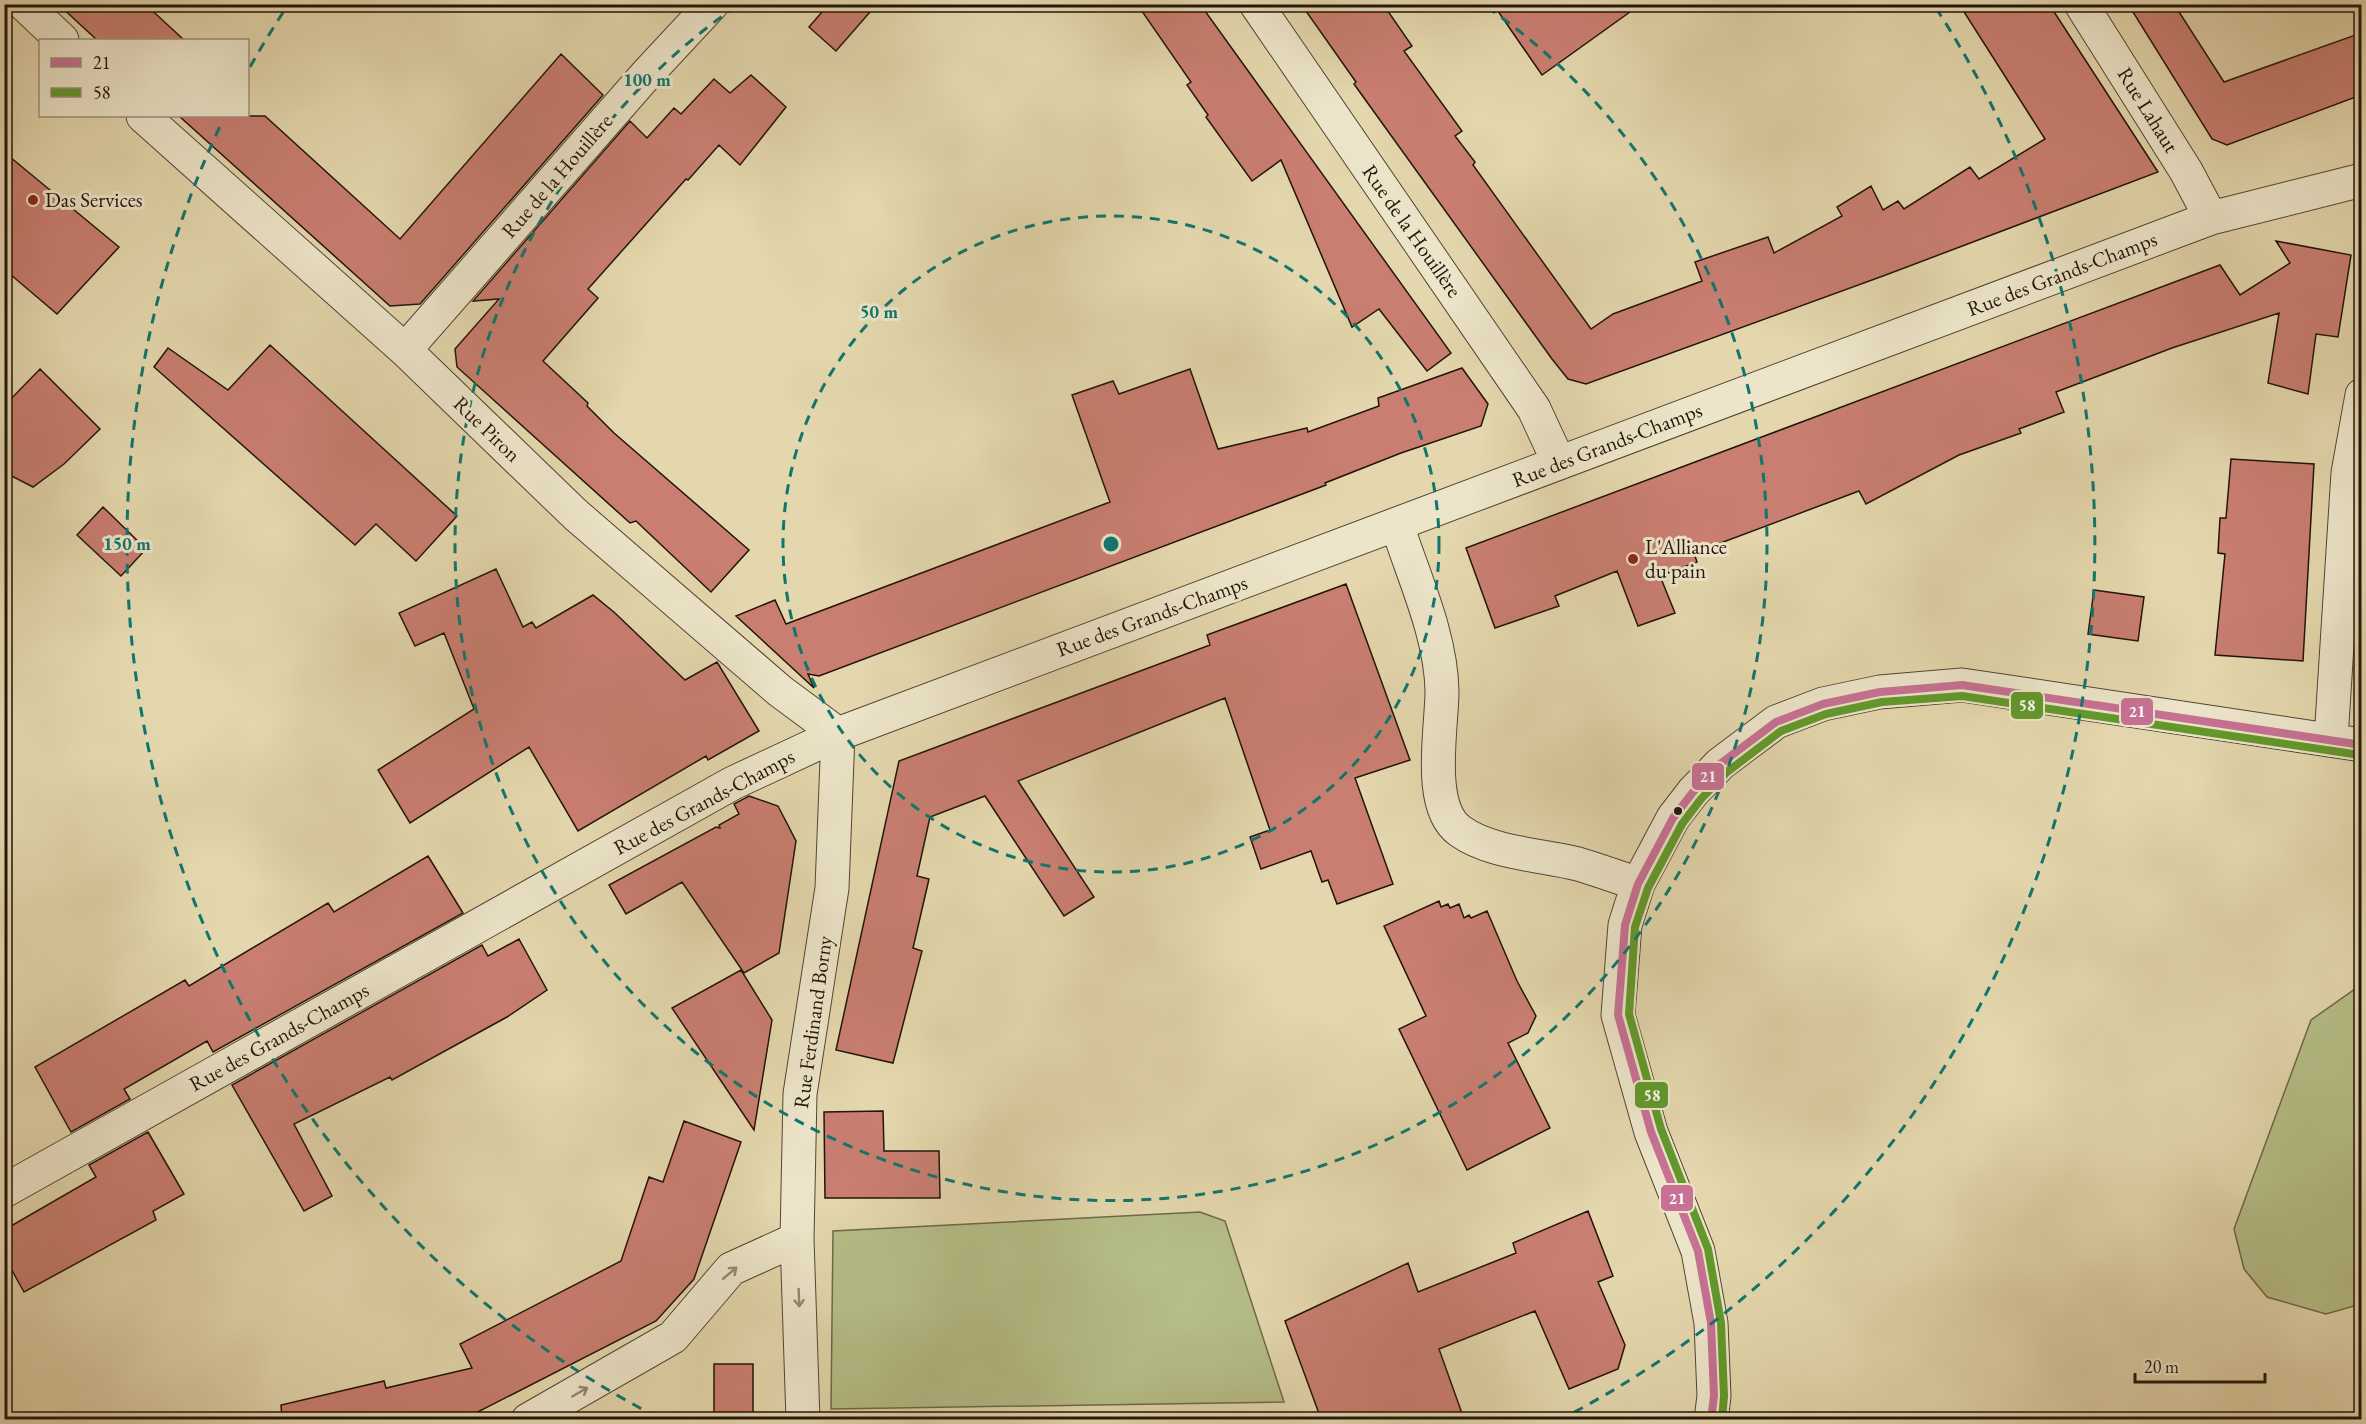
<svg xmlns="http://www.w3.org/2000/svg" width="2366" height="1424" font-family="'EB Garamond',serif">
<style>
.green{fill:#b6be88;stroke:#6c694a;stroke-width:1.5}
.building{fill:#c97e71;stroke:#22140b;stroke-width:1.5}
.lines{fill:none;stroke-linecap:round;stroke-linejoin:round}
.minor-casing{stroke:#524534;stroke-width:35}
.minor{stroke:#ede5ca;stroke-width:33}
.bus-1-casing{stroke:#ede5ca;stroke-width:12}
.bus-2-casing{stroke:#ede5ca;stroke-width:12}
.bus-1{stroke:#c77194;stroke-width:8}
.bus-2{stroke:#62992b;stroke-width:8}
.oneway{stroke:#928774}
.ring{fill:none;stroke:#0f766e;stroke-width:3;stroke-dasharray:10 8}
.poi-dot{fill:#8f2418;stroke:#ede5ca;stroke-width:2}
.bus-dot{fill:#22140b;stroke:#ede5ca;stroke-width:2}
.labels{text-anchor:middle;stroke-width:6;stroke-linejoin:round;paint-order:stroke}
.street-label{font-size:21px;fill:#22140b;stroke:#ede5ca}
.poi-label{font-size:21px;fill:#22140b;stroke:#ede5ca;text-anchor:start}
.centre{fill:#0f766e;stroke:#ede5ca;stroke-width:3}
.ring-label{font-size:18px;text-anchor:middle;font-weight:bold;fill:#0f766e;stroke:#ede5ca;stroke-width:6;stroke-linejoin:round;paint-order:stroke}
.line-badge{stroke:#ede5ca;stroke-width:2}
.badge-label{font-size:16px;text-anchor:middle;font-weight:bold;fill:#fff}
</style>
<rect width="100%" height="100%" fill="#e4d7ad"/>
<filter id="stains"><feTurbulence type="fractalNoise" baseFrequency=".00333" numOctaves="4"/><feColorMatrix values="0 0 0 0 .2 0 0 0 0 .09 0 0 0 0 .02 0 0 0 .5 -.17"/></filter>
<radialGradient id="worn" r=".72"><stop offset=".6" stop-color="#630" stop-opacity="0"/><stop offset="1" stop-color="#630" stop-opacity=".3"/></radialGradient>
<!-- green -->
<path class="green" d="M 2361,988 L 2361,1304 L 2326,1314 L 2267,1297 L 2244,1269 L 2234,1229 L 2311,1020 L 2355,989 Z
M 1200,1212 L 1225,1221 L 1284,1402 L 831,1409 L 833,1231 Z"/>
<!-- building -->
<path class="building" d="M 58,4 L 145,4 L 184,40 L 97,40 Z
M 829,4 L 877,4 L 836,51 L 809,27 Z
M 1137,4 L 1200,4 L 1451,353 L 1427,371 L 1379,309 L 1352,327 L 1281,160 L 1252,181 L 1206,117 L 1208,115 L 1187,85 L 1191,82 Z
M 1301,4 L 1383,4 L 1412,46 L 1404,51 L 1462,131 L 1455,136 L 1475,162 L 1473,165 L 1591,329 L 1613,314 L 1702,281 L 1695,262 L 1768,237 L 1774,253 L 1842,216 L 1837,207 L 1871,186 L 1883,210 L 1898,201 L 1904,209 L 1970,167 L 1979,179 L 2045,139 L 1959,4 L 2049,4 L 2158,172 L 1883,276 L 1586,384 L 1568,379 L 1552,359 L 1354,84 L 1356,82 Z
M 1493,4 L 1641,4 L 1542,75 Z
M 2128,4 L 2174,4 L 2224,82 L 2361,33 L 2361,95 L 2227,145 L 2212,139 Z
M 561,54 L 603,95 L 420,304 L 390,306 L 179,116 L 265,116 L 400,239 Z
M 751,75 L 786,107 L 740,165 L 719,145 L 688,180 L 686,179 L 588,289 L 598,298 L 543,361 L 588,403 L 587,406 L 614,433 L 749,550 L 711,592 L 636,521 L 630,523 L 457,367 L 455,349 L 499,299 L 473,301 L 630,121 L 647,138 L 674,108 L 681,114 L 714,79 L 730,93 Z
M 4,152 L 119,247 L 57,314 L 4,269 Z
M 2276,241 L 2351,255 L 2338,337 L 2316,334 L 2308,394 L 2268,383 L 2279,313 L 2172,348 L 2056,392 L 2064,412 L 2019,429 L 2021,433 L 1959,455 L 1866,504 L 1859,491 L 1694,553 L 1697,562 L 1660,576 L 1675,613 L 1638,626 L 1617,571 L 1555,596 L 1559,606 L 1495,628 L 1466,548 L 2220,265 L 2240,295 L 2290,263 Z
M 270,345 L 457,516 L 416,561 L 376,524 L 355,545 L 154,367 L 168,348 L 228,390 Z
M 1462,368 L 1488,404 L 1481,426 L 1401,453 L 1325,483 L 1326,485 L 819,676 L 808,674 L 814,688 L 736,616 L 775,600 L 786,624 L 1110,502 L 1072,395 L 1113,381 L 1119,394 L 1190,369 L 1218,449 L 1307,428 L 1308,432 L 1379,406 L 1378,398 Z
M 40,369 L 100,429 L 64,464 L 33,487 L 4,472 L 4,406 Z
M 2231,459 L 2314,464 L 2303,661 L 2215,655 L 2225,554 L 2218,553 L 2220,518 L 2226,518 Z
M 103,507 L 146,549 L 121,576 L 77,535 Z
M 496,569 L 523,627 L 532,622 L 536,628 L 593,595 L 615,613 L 685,680 L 717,662 L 759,731 L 708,760 L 706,756 L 578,831 L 529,747 L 410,823 L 378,770 L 474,709 L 444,633 L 415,646 L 399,613 Z
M 1346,584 L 1410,760 L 1355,778 L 1393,884 L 1337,904 L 1328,880 L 1322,882 L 1311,851 L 1261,869 L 1250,837 L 1270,830 L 1225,698 L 1018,781 L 1094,897 L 1064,916 L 985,796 L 930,817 L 917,876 L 929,879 L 913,948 L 922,951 L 893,1063 L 836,1050 L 899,761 L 1210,645 L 1207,635 Z
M 2094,590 L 2144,597 L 2138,641 L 2088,634 Z
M 749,796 L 778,806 L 796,841 L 779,953 L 744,973 L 682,882 L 626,914 L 609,885 L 716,827 L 720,828 L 719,825 L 739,814 L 734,804 Z
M 428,856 L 463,913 L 213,1052 L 207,1041 L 124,1089 L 130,1099 L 71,1132 L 35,1067 L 185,980 L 189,986 L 328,903 L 334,912 Z
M 1439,901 L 1441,907 L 1448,904 L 1450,908 L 1459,904 L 1464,918 L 1469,915 L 1471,918 L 1487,911 L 1517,981 L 1536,1016 L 1528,1033 L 1508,1043 L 1550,1128 L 1467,1170 L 1399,1029 L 1426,1016 L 1384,926 Z
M 519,939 L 547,990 L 507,1017 L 392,1080 L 390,1077 L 294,1124 L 332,1196 L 304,1211 L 232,1085 L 482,945 L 488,956 Z
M 741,970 L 772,1020 L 754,1130 L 672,1008 Z
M 883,1111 L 884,1151 L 939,1151 L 940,1198 L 825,1198 L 824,1112 Z
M 684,1121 L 741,1142 L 694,1279 L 656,1321 L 464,1419 L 282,1419 L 281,1405 L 384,1381 L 386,1388 L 472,1368 L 460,1344 L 621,1261 L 649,1177 L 663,1182 Z
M 148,1132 L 184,1194 L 153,1211 L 156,1220 L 24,1292 L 4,1256 L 4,1230 L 96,1177 L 89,1165 Z
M 1588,1211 L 1613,1276 L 1598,1282 L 1625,1345 L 1618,1369 L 1569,1389 L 1535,1311 L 1439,1349 L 1464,1419 L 1321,1419 L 1285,1321 L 1408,1263 L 1418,1292 L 1516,1253 L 1513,1243 Z
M 714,1364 L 753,1364 L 753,1419 L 714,1419 Z"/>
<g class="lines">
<!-- minor casing -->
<g class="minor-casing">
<path id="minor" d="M 24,4 L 62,40
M 1256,4 L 1534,409 L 1559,463
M 2081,4 L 2186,171 L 2211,218
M 143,116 L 405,350 L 576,515 L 780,691 L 838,734
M 405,350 L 645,76 L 712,4
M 1397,525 C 1414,578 1441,635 1442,691 C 1442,728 1426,807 1460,831 C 1490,853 1542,855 1578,864 C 1598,870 1618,877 1638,884
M 2331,739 L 2348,473 L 2362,395
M 4,1191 L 733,783 L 838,734 L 2211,218 L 2362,180
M 528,1420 L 673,1337 L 731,1269 L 797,1239
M 803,1420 L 797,1239 L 800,1094 L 832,888 L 838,734
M 1711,1420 L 1714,1396 L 1711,1323 L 1698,1251 L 1651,1132 L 1618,1015 L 1625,925 L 1638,884 L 1673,818 L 1693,792 L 1720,764 L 1776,722 L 1823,704 L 1880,692 L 1962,685 L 2362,745"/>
</g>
<!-- minor -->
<use href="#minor" class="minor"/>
<!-- bus-1 casing -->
<g class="bus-1-casing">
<path id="bus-1" d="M 1711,1420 L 1714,1396 L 1711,1323 L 1698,1251 L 1651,1132 L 1618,1015 L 1625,925 L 1638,884 L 1673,818 L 1693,792 L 1720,764 L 1776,722 L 1823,704 L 1880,692 L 1962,685 L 2362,745"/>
</g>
<!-- bus-2 casing -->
<g class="bus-2-casing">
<path id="bus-2" d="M 1722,1420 L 1724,1396 L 1721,1323 L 1708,1249 L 1661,1129 L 1629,1014 L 1635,927 L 1648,888 L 1682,824 L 1701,799 L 1727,772 L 1781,731 L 1826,714 L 1882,702 L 1962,696 L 2360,755"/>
</g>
<!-- bus-1 -->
<use href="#bus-1" class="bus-1"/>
<!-- bus-2 -->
<use href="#bus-2" class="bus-2"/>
</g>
<!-- one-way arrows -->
<defs><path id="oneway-shaft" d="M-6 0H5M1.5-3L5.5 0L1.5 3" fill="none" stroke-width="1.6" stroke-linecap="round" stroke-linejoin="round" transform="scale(1.5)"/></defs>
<g class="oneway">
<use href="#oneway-shaft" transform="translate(730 1273) rotate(-40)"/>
<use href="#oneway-shaft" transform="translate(799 1298) rotate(88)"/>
<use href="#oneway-shaft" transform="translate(580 1392) rotate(-30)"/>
</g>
<!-- distance rings -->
<g class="ring">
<circle cx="1111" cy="544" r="328"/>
<path d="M1487 7A656 656 0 1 1 735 7"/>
<path d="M657 1417A984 984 0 0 1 223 120M250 67A984 984 0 0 1 286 8M1936 8A984 984 0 0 1 1565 1417"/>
</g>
<!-- markers -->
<g class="poi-dot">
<circle cx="33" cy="200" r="6"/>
<circle cx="1633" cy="559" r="6"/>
</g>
<circle class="bus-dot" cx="1678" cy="811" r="5"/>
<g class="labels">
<!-- street labels -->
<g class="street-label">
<text transform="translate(2148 110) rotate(58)" y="7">Rue Lahaut</text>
<text transform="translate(557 176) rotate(-49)" y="7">Rue de la Houillère</text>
<text transform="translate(1412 231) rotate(55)" y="7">Rue de la Houillère</text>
<text transform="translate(2062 274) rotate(-21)" y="7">Rue des Grands-Champs</text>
<text transform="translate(487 429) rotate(44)" y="7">Rue Piron</text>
<text transform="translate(1607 445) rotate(-21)" y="7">Rue des Grands-Champs</text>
<text transform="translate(1152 616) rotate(-20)" y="7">Rue des Grands-Champs</text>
<text transform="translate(704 802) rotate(-28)" y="7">Rue des Grands-Champs</text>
<text transform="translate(813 1022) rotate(-82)" y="7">Rue Ferdinand Borny</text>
<text transform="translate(279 1037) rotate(-29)" y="7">Rue des Grands-Champs</text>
</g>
<!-- poi labels -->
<g class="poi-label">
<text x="45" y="207">Das Services</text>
<text x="1645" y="554">L'Alliance<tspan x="1645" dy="24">du pain</tspan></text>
</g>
</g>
<circle cx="1111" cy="544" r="9" class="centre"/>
<g class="ring-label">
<text x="647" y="86">100 m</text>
<text x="879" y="318">50 m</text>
<text x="127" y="550">150 m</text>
</g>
<g class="line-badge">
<rect x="2010" y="691" width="34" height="29" rx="6" fill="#62992b"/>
<rect x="2120" y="697" width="34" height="29" rx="6" fill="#c77194"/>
<rect x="1691" y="762" width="34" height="29" rx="6" fill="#c77194"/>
<rect x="1634" y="1081" width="35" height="28" rx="6" fill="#62992b"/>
<rect x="1660" y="1184" width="34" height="28" rx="6" fill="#c77194"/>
</g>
<g class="badge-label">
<text x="2027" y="711">58</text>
<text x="2137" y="717">21</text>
<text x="1708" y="782">21</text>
<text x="1652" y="1101">58</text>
<text x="1677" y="1204">21</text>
</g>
<!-- margin -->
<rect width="2366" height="1424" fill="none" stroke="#e4d7ad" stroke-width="24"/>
<rect x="6" y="6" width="2354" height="1412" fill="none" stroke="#22140b" stroke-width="3"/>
<rect x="12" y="12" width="2342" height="1400" fill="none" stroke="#22140b" stroke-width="1.5"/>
<!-- legend -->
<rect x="39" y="39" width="210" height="78" fill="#ede5ca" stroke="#9c917e" stroke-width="1.5"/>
<rect x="51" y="58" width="30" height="9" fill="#c77194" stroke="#9c917e" stroke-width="1.5"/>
<text x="93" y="69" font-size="18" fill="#22140b">21</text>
<rect x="51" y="88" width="30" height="9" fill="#62992b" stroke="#9c917e" stroke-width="1.5"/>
<text x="93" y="99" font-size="18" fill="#22140b">58</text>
<!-- scale -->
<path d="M2135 1373v9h130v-9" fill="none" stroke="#22140b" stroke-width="3"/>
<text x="2144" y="1373" font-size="18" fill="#22140b" stroke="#ede5ca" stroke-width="4.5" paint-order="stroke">20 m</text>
<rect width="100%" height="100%" filter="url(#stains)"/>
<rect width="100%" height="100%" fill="url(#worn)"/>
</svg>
